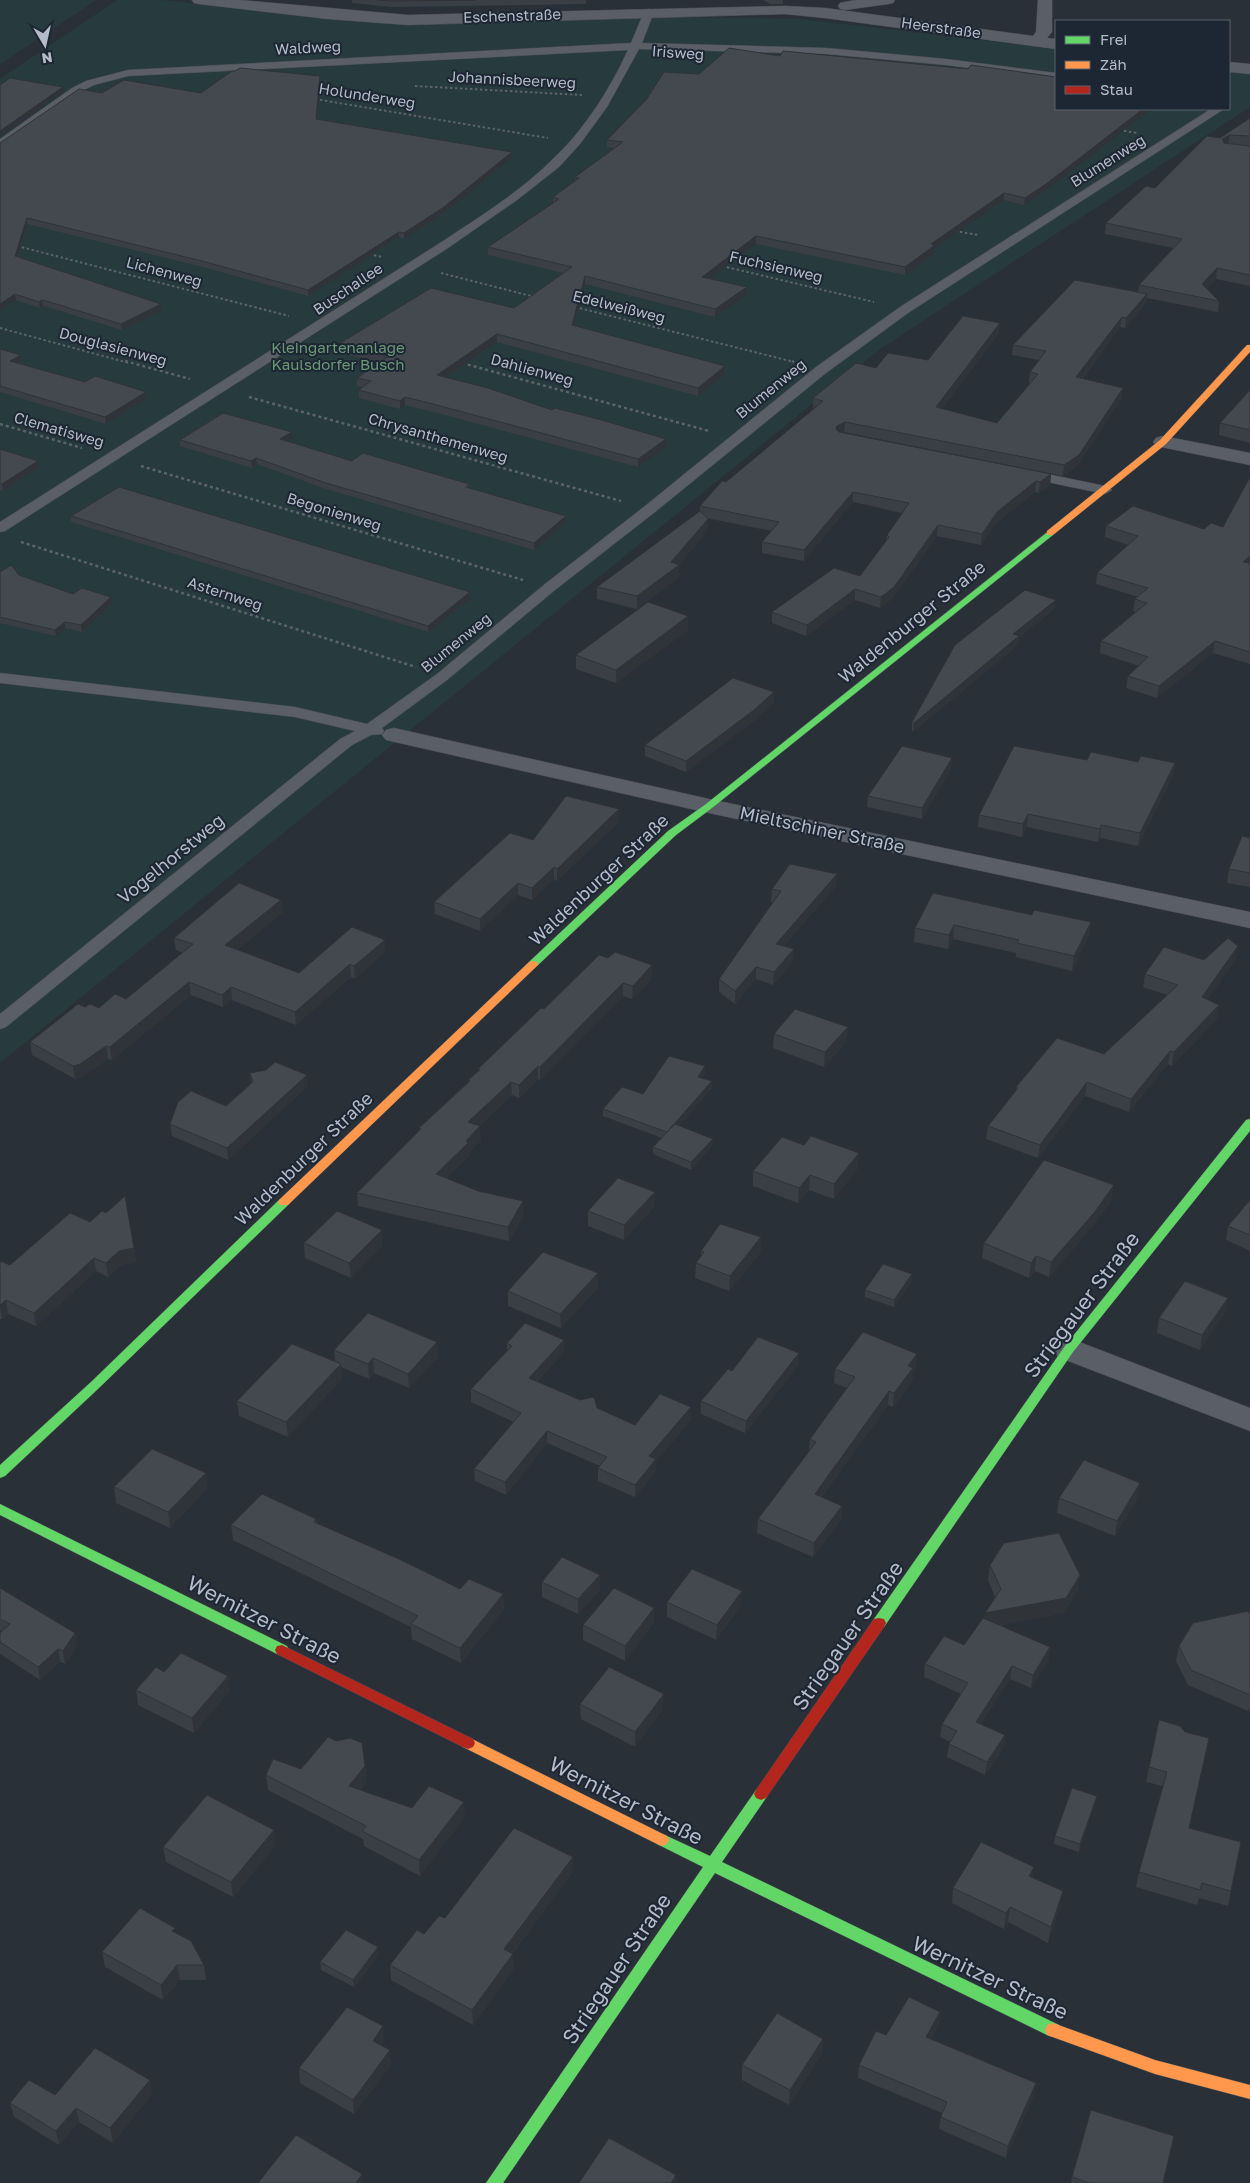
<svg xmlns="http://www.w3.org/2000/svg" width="1250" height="2183" font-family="'Golos Text',sans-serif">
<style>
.green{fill:#273a3e}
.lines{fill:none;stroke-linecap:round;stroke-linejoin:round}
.lane-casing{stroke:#484c53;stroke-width:1}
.street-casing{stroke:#484c53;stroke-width:1}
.fast-casing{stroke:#484c53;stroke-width:1}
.slow-casing{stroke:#484c53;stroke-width:1}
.jam-casing{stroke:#484c53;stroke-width:1}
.path-far1{stroke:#5d636a;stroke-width:2;stroke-dasharray:2.5 2.5;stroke-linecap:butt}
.path{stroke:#5d636a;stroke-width:2.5;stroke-dasharray:3 3;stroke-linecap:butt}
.lane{fill:#5a5e66;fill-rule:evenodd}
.street{fill:#5a5e66;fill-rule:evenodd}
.fast{fill:#63d668;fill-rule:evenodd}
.slow{fill:#ff974d;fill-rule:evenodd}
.jam{fill:#b3261e;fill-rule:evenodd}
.wall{fill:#3a3f45}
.shaded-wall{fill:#303338}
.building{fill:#444950;stroke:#303338}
.labels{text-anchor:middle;stroke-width:4;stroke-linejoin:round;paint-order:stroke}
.far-street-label{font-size:15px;fill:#b4bcc9;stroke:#1d2633}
.far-park-label{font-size:15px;fill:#6b9a76;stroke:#1d2633}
.street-label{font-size:18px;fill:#b4bcc9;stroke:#1d2633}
.near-street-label{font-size:21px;fill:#b4bcc9;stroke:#1d2633}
</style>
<rect width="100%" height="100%" fill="#2a3038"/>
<!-- green -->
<path class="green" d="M 0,0 L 96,0 L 0,64 Z
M 117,0 L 161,0 L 388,23 L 637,16 L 802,19 L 1056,49 L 1056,109 L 1229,109 L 1229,71 L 1250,74 L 1250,107 L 880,349 L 0,1063 L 0,79 Z"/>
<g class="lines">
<!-- lane casing -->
<g class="lane-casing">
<path id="lane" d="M 649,9 L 654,12 L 642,43 L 826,48 L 946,59 L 1056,73 L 1056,79 L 946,65 L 826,54 L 639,49 L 607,107 L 580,144 L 559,167 L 517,200 L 448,248 L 5,531 L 0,532 L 0,522 L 440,243 C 478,218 520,192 553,159 C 585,129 610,89 628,50 L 128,76 L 94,85 L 80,92 L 0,147 L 0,139 L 72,88 L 86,81 L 128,70 L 631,43 L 644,12 Z
M 1211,109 L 1224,109 L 908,313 L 826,373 L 655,512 L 555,590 L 447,680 L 382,728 L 384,731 L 382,734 L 371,735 L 352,745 L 6,1027 L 0,1029 L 0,1014 L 340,739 L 355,731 L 295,717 L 0,683 L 0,673 L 295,707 L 367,724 L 437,674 L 545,584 L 645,506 L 816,367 L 900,307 Z
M 1028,470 L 1105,486 L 1112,490 L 1105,494 L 1023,477 L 1021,474 Z"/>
</g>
<!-- street casing -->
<g class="street-casing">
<path id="street" d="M 192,0 L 240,0 L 408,15 L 785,6 L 825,8 L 1033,36 L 1036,32 L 1038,0 L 1052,0 L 1052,32 L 1047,38 L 1056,39 L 1056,49 L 825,18 L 785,14 L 408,25 L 328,19 L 199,4 L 194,3 Z
M 856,0 L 895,0 L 893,3 L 888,4 L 845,10 L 840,9 L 838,6 L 840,3 Z
M 1229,62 L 1250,64 L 1250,74 L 1229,72 Z
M 1163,436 L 1250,453 L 1250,465 L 1156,446 L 1153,442 L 1156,438 Z
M 394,728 L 709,799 L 1250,912 L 1250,928 L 709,813 L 386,740 L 382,735 L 386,730 Z
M 1069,1338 L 1250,1408 L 1250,1431 L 1058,1357 L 1054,1349 L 1058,1341 Z"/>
</g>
<!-- fast casing -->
<g class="fast-casing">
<path id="fast" d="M 1050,530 L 1053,531 L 1053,535 L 712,808 L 676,835 L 537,966 L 529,966 L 528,964 L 529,962 L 668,831 L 706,804 Z
M 1250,1119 L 1250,1131 L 1073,1352 L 884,1627 L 879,1628 L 874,1627 L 872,1623 L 874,1619 L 1065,1346 L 1246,1120 Z
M 284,1198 L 290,1202 L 288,1205 L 99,1388 L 5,1476 L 0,1478 L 0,1465 L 91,1382 L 280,1199 Z
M 0,1504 L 287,1646 L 289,1650 L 287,1654 L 282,1655 L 277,1654 L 0,1515 Z
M 761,1788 L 766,1790 L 768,1794 L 766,1798 L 722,1862 L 1059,2025 L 1061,2030 L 1059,2035 L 1053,2037 L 1047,2035 L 715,1873 L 503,2183 L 486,2183 L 703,1867 L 657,1844 L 655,1840 L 657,1836 L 662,1834 L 667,1836 L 710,1856 L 756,1790 Z"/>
</g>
<!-- slow casing -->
<g class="slow-casing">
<path id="slow" d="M 1247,345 L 1250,345 L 1250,352 L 1166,444 L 1053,535 L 1047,535 L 1047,531 L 1160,440 Z
M 533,961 L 537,962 L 538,964 L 537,966 L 288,1205 L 280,1205 L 278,1202 L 280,1199 L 529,962 Z
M 468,1737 L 667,1836 L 669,1840 L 667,1844 L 662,1846 L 657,1844 L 463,1747 L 461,1743 L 463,1739 Z
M 1053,2023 L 1155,2060 L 1250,2085 L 1250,2099 L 1155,2074 L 1047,2035 L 1045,2030 L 1047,2025 Z"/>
</g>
<!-- jam casing -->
<g class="jam-casing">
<path id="jam" d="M 879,1618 L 884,1619 L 886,1623 L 884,1627 L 766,1798 L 761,1800 L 756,1798 L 754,1794 L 756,1790 L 874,1619 Z
M 282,1645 L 473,1739 L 475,1743 L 473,1747 L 468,1749 L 463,1747 L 277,1654 L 275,1650 L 277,1646 Z"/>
</g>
<!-- path-far1 -->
<path class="path-far1" d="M 415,86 L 582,95
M 315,99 L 548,138
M 1119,130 L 1137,133
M 955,231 L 978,235
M 17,246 L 289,316
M 369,254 L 382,257
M 722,266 L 874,302
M 441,273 L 535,297
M 575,307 L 794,362
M 0,328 L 129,363"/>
<!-- path -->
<path class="path" d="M 125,361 L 190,379
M 792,361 L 794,362
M 462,363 L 709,431
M 249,397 L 621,501
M 0,424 L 82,448
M 141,466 L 523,580
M 21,542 L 416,667"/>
<!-- lane -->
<use href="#lane" class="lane"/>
<!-- street -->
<use href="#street" class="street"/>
<!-- fast -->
<use href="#fast" class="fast"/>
<!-- slow -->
<use href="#slow" class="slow"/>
<!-- jam -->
<use href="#jam" class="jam"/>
</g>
<!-- wall -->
<path class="wall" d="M 352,0 L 586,0 L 586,4 L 391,7 L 352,3 Z
M 763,0 L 783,0 L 783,4 L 770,4 Z
M 321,82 L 317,119 L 512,152 L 512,158 L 444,213 L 404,239 L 399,237 L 308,296 L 203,267 L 27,224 L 18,257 L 161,304 L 162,310 L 122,330 L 54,309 L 43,306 L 40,308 L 16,300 L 0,310 L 0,143 L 102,93 L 201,93 Z
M 1250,118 L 1250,286 L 1216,279 L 1207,289 L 1219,301 L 1218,312 L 1147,298 L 1146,303 L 1125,328 L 1120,327 L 1082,379 L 1123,388 L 1121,399 L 1078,465 L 1063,476 L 844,432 L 843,433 L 1051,474 L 1050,485 L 1039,493 L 1035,492 L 996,523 L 981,545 L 937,536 L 893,598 L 880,608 L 855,600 L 806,636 L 772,623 L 772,612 L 860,576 L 886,541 L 887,535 L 902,513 L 853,502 L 804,561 L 762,553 L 762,542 L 772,531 L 706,518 L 708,519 L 707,531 L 679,565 L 679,577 L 637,609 L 597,599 L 597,587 L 700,511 L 700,506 L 726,482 L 814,409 L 813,408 L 813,398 L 876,368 L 928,360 L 999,333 L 942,409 L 997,423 L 1030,383 L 1029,382 L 1030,372 L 1039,360 L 1012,355 L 1013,345 L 1138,292 L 1139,285 L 1173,248 L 1105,234 L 1106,223 L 1155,188 L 1220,138 Z
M 607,140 L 1045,191 L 1024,205 L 1004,200 L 935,248 L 935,253 L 905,275 L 756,244 L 710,278 L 747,295 L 715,317 L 585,284 L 574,326 L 725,366 L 725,374 L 698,396 L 497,342 L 446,377 L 552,410 L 666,439 L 666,447 L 638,467 L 434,412 L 405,405 L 400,409 L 359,398 L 359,390 L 363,387 L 357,386 L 357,378 L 380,362 L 338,353 L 337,345 L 514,308 L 563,273 L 488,255 L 488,247 L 553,203 L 553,197 L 575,181 L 575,177 L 615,148 L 607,147 Z
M 0,349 L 21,355 L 21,361 L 18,363 L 85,382 L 146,392 L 147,398 L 106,424 L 0,392 Z
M 1250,390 L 1250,443 L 1219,435 L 1220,423 Z
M 293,438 L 287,441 L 352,461 L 469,484 L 469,488 L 566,522 L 534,550 L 326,489 L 257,464 L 252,468 L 180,446 L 180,440 Z
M 0,449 L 38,461 L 39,467 L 3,491 L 0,490 Z
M 1250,477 L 1250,664 L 1213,653 L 1157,698 L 1126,688 L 1128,676 L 1139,666 L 1100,653 L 1101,641 L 1136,612 L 1133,611 L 1135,599 L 1138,597 L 1096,584 L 1097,573 L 1128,545 L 1105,537 L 1106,526 L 1204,529 L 1223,527 Z
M 71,516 L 470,592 L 470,599 L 428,632 L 71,522 Z
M 0,572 L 19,575 L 73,594 L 112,603 L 82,632 L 65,628 L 56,636 L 0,623 Z
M 1055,609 L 1019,638 L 1018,645 L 913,732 L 912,731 L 912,722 Z
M 688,616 L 688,630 L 616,683 L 576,669 L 576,655 Z
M 774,692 L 774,702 L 754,721 L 686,772 L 645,756 L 645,745 Z
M 1087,760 L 1175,763 L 1173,776 L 1138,846 L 1100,838 L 1098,842 L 1027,827 L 1022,837 L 978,827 L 979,815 Z
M 951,769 L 922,819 L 867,807 L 868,796 Z
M 620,821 L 557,881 L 554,879 L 532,900 L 518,895 L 480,931 L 435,914 L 434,902 L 533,840 Z
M 1250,838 L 1250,887 L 1227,883 L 1229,869 Z
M 836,886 L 784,946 L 793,962 L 773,985 L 756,979 L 735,1004 L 719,992 L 719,979 L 773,902 L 771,902 L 772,889 Z
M 933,893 L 1089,936 L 1072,971 L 1016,957 L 1016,953 L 953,939 L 948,949 L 914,942 L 915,928 Z
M 281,900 L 283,912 L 237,950 L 299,973 L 385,952 L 355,979 L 351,977 L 296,1025 L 232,1000 L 223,1007 L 191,995 L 112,1060 L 108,1059 L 82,1077 L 75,1079 L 32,1055 L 30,1042 L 85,1007 L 99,1008 L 126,999 L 183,953 L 176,950 L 174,938 Z
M 608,958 L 652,979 L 632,999 L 623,996 L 540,1080 L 538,1079 L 519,1098 L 512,1095 L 479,1126 L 481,1140 L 468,1153 L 469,1156 L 446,1178 L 524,1215 L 509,1241 L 358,1206 L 357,1193 L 420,1131 L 419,1128 L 468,1082 L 468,1080 L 478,1071 L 478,1069 L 544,1009 Z
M 1236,959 L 1207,1000 L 1219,1005 L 1217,1019 L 1172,1066 L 1168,1064 L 1129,1112 L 1085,1096 L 1038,1158 L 986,1139 L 988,1126 L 1016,1091 L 1016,1087 L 1104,1054 L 1167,995 L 1143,987 L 1145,974 L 1204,960 Z
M 774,1034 L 847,1042 L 824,1067 L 773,1048 Z
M 705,1066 L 705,1073 L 702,1078 L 712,1088 L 679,1126 L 712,1146 L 691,1170 L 653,1154 L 653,1147 L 662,1138 L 603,1116 L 603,1109 L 643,1094 Z
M 250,1073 L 308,1086 L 228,1160 L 172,1136 L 170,1124 L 226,1106 L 251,1083 Z
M 858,1168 L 834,1199 L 809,1190 L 798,1203 L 753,1186 L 753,1171 Z
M 655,1192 L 654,1207 L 624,1240 L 588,1226 L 588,1211 Z
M 1112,1200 L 1092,1227 L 1049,1277 L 1035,1271 L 1029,1278 L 982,1258 L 984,1243 Z
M 1250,1200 L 1250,1251 L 1226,1240 L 1228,1226 Z
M 304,1243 L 383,1245 L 351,1278 L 305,1258 Z
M 134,1248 L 136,1262 L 121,1265 L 108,1277 L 96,1271 L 36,1326 L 8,1314 L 2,1319 L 0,1319 L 0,1261 L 10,1265 Z
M 701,1251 L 761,1252 L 729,1291 L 695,1278 L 696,1263 L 701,1256 Z
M 598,1273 L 598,1288 L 561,1328 L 508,1306 L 508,1291 Z
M 912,1281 L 894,1307 L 865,1297 L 865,1290 Z
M 1228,1298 L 1225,1313 L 1200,1350 L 1157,1333 L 1159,1318 Z
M 564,1340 L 564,1352 L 537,1382 L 635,1425 L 691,1420 L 656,1461 L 656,1471 L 635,1497 L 598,1481 L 598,1468 L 600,1466 L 547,1443 L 506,1495 L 475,1481 L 474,1469 L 514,1422 L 471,1402 L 471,1389 L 507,1351 L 507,1343 Z
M 437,1342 L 438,1357 L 409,1388 L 374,1373 L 369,1379 L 341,1367 L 342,1379 L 288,1437 L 239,1416 L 237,1401 L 335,1361 L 334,1350 Z
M 798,1366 L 745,1433 L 701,1414 L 701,1401 L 732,1371 Z
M 916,1368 L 913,1371 L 912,1382 L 893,1407 L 888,1405 L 822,1497 L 842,1506 L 841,1520 L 813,1557 L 757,1533 L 758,1519 L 809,1451 L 810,1439 L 847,1388 L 834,1383 L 835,1369 Z
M 1140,1483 L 1138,1498 L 1115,1536 L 1057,1513 L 1059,1498 Z
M 114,1487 L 208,1488 L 170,1528 L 116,1503 Z
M 316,1519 L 317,1523 L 460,1589 L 503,1594 L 504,1609 L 461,1663 L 412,1639 L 411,1627 L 233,1540 L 231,1525 Z
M 990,1565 L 1078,1590 L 1064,1613 L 1000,1625 L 1049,1660 L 1031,1688 L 1010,1679 L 981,1724 L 1005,1735 L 1004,1748 L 985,1775 L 947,1757 L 949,1744 L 950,1742 L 940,1737 L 942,1724 L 961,1694 L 924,1677 L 925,1664 L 964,1645 L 984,1618 L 995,1597 L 988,1580 Z
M 600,1575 L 600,1590 L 578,1614 L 542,1597 L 542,1582 Z
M 0,1588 L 75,1633 L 77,1646 L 65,1664 L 60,1662 L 40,1680 L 0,1654 L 0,1633 L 2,1631 L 0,1630 Z
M 667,1602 L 741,1606 L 716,1640 L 667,1617 Z
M 1250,1614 L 1250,1708 L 1248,1711 L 1188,1685 L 1176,1661 L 1179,1646 Z
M 654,1623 L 625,1661 L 583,1640 L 583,1625 Z
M 228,1676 L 230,1691 L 194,1733 L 138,1705 L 136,1690 Z
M 580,1704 L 663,1709 L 635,1747 L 581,1719 Z
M 1185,1732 L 1206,1753 L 1189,1828 L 1231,1891 L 1228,1906 L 1199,1898 L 1197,1905 L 1136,1887 L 1139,1872 L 1163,1786 L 1146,1782 L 1149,1767 Z
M 365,1766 L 367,1781 L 360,1790 L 412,1808 L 465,1817 L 420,1876 L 364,1846 L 363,1839 L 268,1790 L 266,1775 L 301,1769 Z
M 1097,1796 L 1095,1803 L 1079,1852 L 1054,1844 L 1055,1836 Z
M 276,1845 L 233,1897 L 166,1862 L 163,1847 Z
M 573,1857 L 573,1872 L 512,1954 L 514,1969 L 473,2025 L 391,1980 L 390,1965 L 424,1934 L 445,1918 Z
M 1033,1877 L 1060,1906 L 1048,1943 L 1008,1922 L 1004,1929 L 952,1903 L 953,1888 Z
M 175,1933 L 204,1965 L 206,1980 L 180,1980 L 163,2000 L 105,1967 L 102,1952 Z
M 379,1955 L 354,1987 L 321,1970 L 320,1962 Z
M 940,2012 L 939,2024 L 931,2039 L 1036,2083 L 1034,2095 L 1006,2158 L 941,2130 L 939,2128 L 941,2116 L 942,2113 L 858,2078 L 859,2065 L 886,2035 Z
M 823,2039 L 822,2054 L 789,2105 L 742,2080 L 742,2065 Z
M 384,2041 L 381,2045 L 391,2065 L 354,2114 L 300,2083 L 299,2068 Z
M 152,2094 L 113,2143 L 79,2122 L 59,2145 L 14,2117 L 10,2103 L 55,2095 Z
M 1174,2136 L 1163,2183 L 1071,2183 L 1072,2177 Z"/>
<!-- shaded-wall -->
<path class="shaded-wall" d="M 320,76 L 321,82 L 316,124 L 316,119 Z
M 63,87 L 63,92 L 0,137 L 0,131 Z
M 1143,109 L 1151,109 L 1045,191 L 1024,205 L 1025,198 Z
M 1230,135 L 1228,145 L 1220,150 L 1222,139 Z
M 512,152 L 512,158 L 444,213 L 404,239 L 404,233 Z
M 1004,193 L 1004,200 L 935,248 L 935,253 L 905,275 L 905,267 L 931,244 Z
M 27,218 L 27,224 L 16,262 L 15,256 Z
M 399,232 L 399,237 L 308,296 L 308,290 Z
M 756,236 L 756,244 L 702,284 L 702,277 Z
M 1217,268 L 1216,279 L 1201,295 L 1202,284 Z
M 585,276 L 585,284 L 572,333 L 572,325 Z
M 747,287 L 747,295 L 715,317 L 715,309 Z
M 15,294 L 16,300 L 0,310 L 0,304 Z
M 1147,294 L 1146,303 L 1125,328 L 1126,318 Z
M 42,300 L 43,306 L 40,308 L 39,302 Z
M 161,304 L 162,310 L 122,330 L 121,324 Z
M 1122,317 L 1120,327 L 1075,387 L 1076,377 Z
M 1000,323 L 999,333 L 935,418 L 936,407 Z
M 497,334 L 497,342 L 437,383 L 437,375 Z
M 21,355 L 21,361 L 11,367 L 10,361 Z
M 725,366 L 725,374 L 698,396 L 698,388 Z
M 1123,388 L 1121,399 L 1078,465 L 1063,476 L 1064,465 Z
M 146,392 L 147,398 L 106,424 L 105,417 Z
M 405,397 L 405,405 L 400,409 L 400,401 Z
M 845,422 L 844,432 L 836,436 L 837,426 Z
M 292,432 L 293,438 L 281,446 L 280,439 Z
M 666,439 L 666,447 L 638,467 L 638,459 Z
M 256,458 L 257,464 L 252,468 L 251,461 Z
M 38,461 L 39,467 L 3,491 L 2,484 Z
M 1051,474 L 1050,485 L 1039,493 L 1040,482 Z
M 1036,481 L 1035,492 L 996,523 L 981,545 L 982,534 L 997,512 Z
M 853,492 L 853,502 L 804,561 L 804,550 Z
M 566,516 L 566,522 L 534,550 L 534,543 Z
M 708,519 L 707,531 L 678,566 L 679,565 L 679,577 L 637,609 L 637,596 L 671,562 Z
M 938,525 L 937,536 L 893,598 L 880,608 L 881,597 Z
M 1250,556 L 1250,566 L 1243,562 Z
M 855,589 L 855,600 L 806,636 L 807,625 Z
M 470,592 L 470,599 L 428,632 L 428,626 Z
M 111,597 L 112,603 L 82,632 L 81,625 Z
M 1056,600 L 1055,609 L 1019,638 L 1018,645 L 913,732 L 914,723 L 1013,634 Z
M 688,616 L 688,630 L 616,683 L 616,670 Z
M 65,622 L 65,628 L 56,636 L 55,630 Z
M 1215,641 L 1213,653 L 1157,698 L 1159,686 Z
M 774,692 L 774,702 L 754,721 L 686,772 L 686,761 Z
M 952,758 L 951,769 L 922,819 L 922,808 Z
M 1175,763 L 1173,776 L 1138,846 L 1140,833 Z
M 619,809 L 620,821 L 557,881 L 557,869 Z
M 1028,814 L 1027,827 L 1022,837 L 1023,824 Z
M 1101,825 L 1100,838 L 1098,842 L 1100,829 Z
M 554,867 L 554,879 L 532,900 L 532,888 Z
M 837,874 L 836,886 L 776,956 L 776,944 Z
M 518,883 L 518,895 L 480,931 L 480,919 Z
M 281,900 L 283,912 L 227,958 L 225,945 Z
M 1091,922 L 1089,936 L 1072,971 L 1074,956 Z
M 954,925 L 953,939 L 948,949 L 949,935 Z
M 385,940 L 385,952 L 355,979 L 354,966 Z
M 1238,946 L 1236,959 L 1200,1010 L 1202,997 Z
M 794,949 L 793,962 L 773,985 L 774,972 Z
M 350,964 L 351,977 L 296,1025 L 295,1012 Z
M 652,965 L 652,979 L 632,999 L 633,986 Z
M 756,967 L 756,979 L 735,1004 L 735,991 Z
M 189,982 L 191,995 L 112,1060 L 110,1047 Z
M 623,983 L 623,996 L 540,1080 L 540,1067 Z
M 231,987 L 232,1000 L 223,1007 L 222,995 Z
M 1219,1005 L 1217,1019 L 1172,1066 L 1174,1052 Z
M 848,1027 L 847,1042 L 824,1067 L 825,1052 Z
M 106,1046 L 108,1059 L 82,1077 L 75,1079 L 73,1066 Z
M 1170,1051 L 1168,1064 L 1129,1112 L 1131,1099 Z
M 538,1066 L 538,1079 L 519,1098 L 519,1085 Z
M 705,1066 L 705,1073 L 698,1084 L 698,1077 Z
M 307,1075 L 308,1086 L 228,1160 L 227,1148 Z
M 712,1081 L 712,1088 L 667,1140 L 667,1132 Z
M 511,1082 L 512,1095 L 469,1135 L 468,1122 Z
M 1087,1082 L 1085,1096 L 1038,1158 L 1040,1145 Z
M 480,1126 L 481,1140 L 468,1153 L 469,1156 L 437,1188 L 436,1174 Z
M 713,1139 L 712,1146 L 691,1170 L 691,1162 Z
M 859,1153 L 858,1168 L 834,1199 L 834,1184 Z
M 810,1175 L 809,1190 L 798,1203 L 799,1188 Z
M 1114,1185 L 1112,1200 L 1092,1227 L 1049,1277 L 1051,1262 Z
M 655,1192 L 654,1207 L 624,1240 L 624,1225 Z
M 523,1201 L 524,1215 L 509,1241 L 508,1227 Z
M 382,1230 L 383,1245 L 351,1278 L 349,1263 Z
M 761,1237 L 761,1252 L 729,1291 L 730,1276 Z
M 134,1248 L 136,1262 L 121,1265 L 108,1277 L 106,1263 L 119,1251 Z
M 1036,1256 L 1035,1271 L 1029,1278 L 1031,1263 Z
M 94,1258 L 96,1271 L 36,1326 L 34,1313 Z
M 598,1273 L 598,1288 L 561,1328 L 560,1314 Z
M 912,1274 L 912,1281 L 894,1307 L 894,1300 Z
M 1228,1298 L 1225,1313 L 1200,1350 L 1202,1335 Z
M 6,1300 L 8,1314 L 2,1319 L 0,1305 Z
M 564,1340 L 564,1352 L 529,1391 L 529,1378 Z
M 437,1342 L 438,1357 L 409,1388 L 408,1374 Z
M 799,1353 L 798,1366 L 745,1433 L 746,1421 Z
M 917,1354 L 916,1368 L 913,1371 L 912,1382 L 893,1407 L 894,1393 L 908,1366 Z
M 373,1358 L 374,1373 L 369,1379 L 368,1364 Z
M 341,1364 L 342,1379 L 288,1437 L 286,1422 Z
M 889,1391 L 888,1405 L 814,1508 L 815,1494 Z
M 691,1407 L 691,1420 L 656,1461 L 656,1471 L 635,1497 L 635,1485 L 649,1456 Z
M 547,1431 L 547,1443 L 506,1495 L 505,1482 Z
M 206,1473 L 208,1488 L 170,1528 L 168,1512 Z
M 1140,1483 L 1138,1498 L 1115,1536 L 1117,1521 Z
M 842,1506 L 841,1520 L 813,1557 L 814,1543 Z
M 600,1575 L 600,1590 L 578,1614 L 578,1599 Z
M 1080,1575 L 1078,1590 L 1064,1613 L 983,1628 L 985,1613 Z
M 742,1591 L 741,1606 L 716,1640 L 717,1625 Z
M 503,1594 L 504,1609 L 461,1663 L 460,1648 Z
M 654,1608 L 654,1623 L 625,1661 L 625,1646 Z
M 75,1633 L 77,1646 L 65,1664 L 63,1651 Z
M 1050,1647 L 1049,1660 L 1031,1688 L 1033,1675 Z
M 58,1649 L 60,1662 L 40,1680 L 38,1667 Z
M 1012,1666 L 1010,1679 L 974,1735 L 976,1722 Z
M 228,1676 L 230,1691 L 194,1733 L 192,1718 Z
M 664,1694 L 663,1709 L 635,1747 L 635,1732 Z
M 1005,1735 L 1004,1748 L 985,1775 L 987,1762 Z
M 365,1766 L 367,1781 L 350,1801 L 349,1786 Z
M 1097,1796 L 1095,1803 L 1079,1852 L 1080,1844 Z
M 464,1802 L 465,1817 L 420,1876 L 419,1860 Z
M 274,1830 L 276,1845 L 233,1897 L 231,1882 Z
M 573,1857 L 573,1872 L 504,1964 L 504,1949 Z
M 1034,1867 L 1032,1883 L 1029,1876 Z
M 1063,1891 L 1060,1906 L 1048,1943 L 1051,1927 Z
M 1010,1907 L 1008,1922 L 1004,1929 L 1006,1913 Z
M 378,1947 L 379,1955 L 354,1987 L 353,1980 Z
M 513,1954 L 514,1969 L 473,2025 L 472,2010 Z
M 177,1965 L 180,1980 L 163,2000 L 161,1985 Z
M 940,2012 L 939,2024 L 925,2049 L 926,2037 Z
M 383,2026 L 384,2041 L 374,2056 L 373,2041 Z
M 823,2039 L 822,2054 L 789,2105 L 790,2090 Z
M 390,2050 L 391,2065 L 354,2114 L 353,2100 Z
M 150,2080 L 152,2094 L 113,2143 L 110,2128 Z
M 1036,2083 L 1034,2095 L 1006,2158 L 1008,2146 Z
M 76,2108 L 79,2122 L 59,2145 L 56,2131 Z
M 362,2174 L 363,2183 L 356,2183 Z
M 676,2175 L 676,2183 L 671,2183 Z"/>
<!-- building -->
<path class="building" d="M 377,0 L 476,0 L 391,1 Z
M 729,48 L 780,56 L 783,51 L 968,69 L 971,65 L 1056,77 L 1056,109 L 1143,109 L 1046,184 L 1025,198 L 1004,193 L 931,244 L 935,245 L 905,267 L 756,236 L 702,277 L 747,287 L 715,309 L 585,276 L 572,325 L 725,366 L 698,388 L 497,334 L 437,375 L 488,388 L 552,410 L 555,408 L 598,419 L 666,439 L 638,459 L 433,404 L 405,397 L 400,401 L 359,390 L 371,381 L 357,378 L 389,356 L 337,345 L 431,288 L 514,308 L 572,267 L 488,247 L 559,199 L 553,197 L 579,178 L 575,177 L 623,142 L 607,140 L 646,100 L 664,72 L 699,74 Z
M 240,68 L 320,76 L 316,119 L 512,152 L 444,207 L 404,233 L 399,232 L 308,290 L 202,261 L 27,218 L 15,256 L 161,304 L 121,324 L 53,303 L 42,300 L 39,302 L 15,294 L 0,304 L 0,143 L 79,89 L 102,93 L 124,80 L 201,93 L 232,71 L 235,71 Z
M 10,78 L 63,87 L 0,131 L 0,85 Z
M 1250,118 L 1250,136 L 1230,135 L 1222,139 L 1224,143 L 1250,146 L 1250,275 L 1217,268 L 1202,284 L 1219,301 L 1139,285 L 1182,239 L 1106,223 L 1146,186 L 1155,188 L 1207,136 L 1220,138 Z
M 1075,280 L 1147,294 L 1126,318 L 1122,317 L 1076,377 L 1123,388 L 1079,455 L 1064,465 L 845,422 L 837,426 L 836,429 L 839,432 L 1051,474 L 1040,482 L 1036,481 L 997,512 L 982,534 L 938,525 L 894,587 L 881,597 L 855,589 L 807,625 L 772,612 L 834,568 L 860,576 L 889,537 L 887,535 L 909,503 L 853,492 L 804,550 L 762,542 L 779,522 L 700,506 L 722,481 L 726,482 L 823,401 L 813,398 L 856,363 L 876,368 L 888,353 L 928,360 L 963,316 L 1000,323 L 936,407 L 997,423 L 1038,374 L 1030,372 L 1046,351 L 1013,345 Z
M 0,349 L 21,355 L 10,361 L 85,382 L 95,376 L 146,392 L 105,417 L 0,386 Z
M 1250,390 L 1250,430 L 1220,423 Z
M 223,413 L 292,432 L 280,439 L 352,461 L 363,453 L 469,484 L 466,487 L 566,516 L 534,543 L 326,483 L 256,458 L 251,461 L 180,440 Z
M 0,449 L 38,461 L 2,484 L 0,484 Z
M 1250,477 L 1250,556 L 1243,562 L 1250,563 L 1250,652 L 1215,641 L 1159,686 L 1128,676 L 1148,657 L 1101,641 L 1147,603 L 1135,599 L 1148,588 L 1097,573 L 1138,536 L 1106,526 L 1133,506 L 1204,529 L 1211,523 L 1223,527 Z
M 119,487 L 470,592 L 428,626 L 71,516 Z
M 700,511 L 708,519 L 671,562 L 679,565 L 637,596 L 597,587 Z
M 11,565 L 19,575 L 73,594 L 82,588 L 111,597 L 81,625 L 65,622 L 55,630 L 0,617 L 0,572 Z
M 1025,590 L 1056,600 L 1013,634 L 1019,636 L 914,723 L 912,722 L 955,645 Z
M 648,602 L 688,616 L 616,670 L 576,655 Z
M 733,678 L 774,692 L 754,710 L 686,761 L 645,745 Z
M 902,746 L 952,758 L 922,808 L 868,796 Z
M 1014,746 L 1087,760 L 1091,752 L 1138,762 L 1141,756 L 1175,763 L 1140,833 L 1101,825 L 1100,829 L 1028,814 L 1023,824 L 979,815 Z
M 566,796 L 619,809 L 557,869 L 554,867 L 532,888 L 518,883 L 480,919 L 434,902 L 510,833 L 533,840 Z
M 1242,836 L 1250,838 L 1250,873 L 1229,869 Z
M 790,864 L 837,874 L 776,944 L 794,949 L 774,972 L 756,967 L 735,991 L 719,979 L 781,891 L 772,889 Z
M 239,883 L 281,900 L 225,945 L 299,973 L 352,927 L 385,940 L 354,966 L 350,964 L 295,1012 L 231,987 L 222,995 L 189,982 L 110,1047 L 106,1046 L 80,1064 L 73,1066 L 30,1042 L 78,1004 L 85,1007 L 90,1004 L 99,1008 L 115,994 L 126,999 L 193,944 L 174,938 Z
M 933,893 L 1032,915 L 1034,910 L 1091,922 L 1074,956 L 1017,943 L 1019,940 L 954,925 L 949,935 L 915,928 Z
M 1228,938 L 1238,946 L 1202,997 L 1219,1005 L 1174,1052 L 1170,1051 L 1131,1099 L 1087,1082 L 1040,1145 L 988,1126 L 1018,1088 L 1016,1087 L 1057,1038 L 1104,1054 L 1178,985 L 1145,974 L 1164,947 L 1204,960 Z
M 615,952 L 652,965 L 633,986 L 623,983 L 540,1067 L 538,1066 L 519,1085 L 511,1082 L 468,1122 L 480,1126 L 466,1141 L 468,1143 L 436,1174 L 478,1191 L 523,1201 L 508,1227 L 357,1193 L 421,1129 L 419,1128 L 470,1081 L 468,1080 L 480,1070 L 478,1069 L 541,1008 L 544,1009 L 599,955 L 608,958 Z
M 795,1009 L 848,1027 L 825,1052 L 774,1034 Z
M 669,1056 L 705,1066 L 698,1077 L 712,1081 L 667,1132 L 603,1109 L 622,1087 L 643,1094 Z
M 275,1062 L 307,1075 L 227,1148 L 170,1124 L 178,1102 L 191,1091 L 226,1106 L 253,1082 L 250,1073 L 266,1070 Z
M 675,1124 L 713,1139 L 691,1162 L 653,1147 Z
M 811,1136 L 859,1153 L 834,1184 L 810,1175 L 799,1188 L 753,1171 L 782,1137 L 804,1145 Z
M 1044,1160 L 1114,1185 L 1094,1213 L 1051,1262 L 1036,1256 L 1031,1263 L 984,1243 Z
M 618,1178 L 655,1192 L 624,1225 L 588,1211 Z
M 125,1196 L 134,1248 L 119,1251 L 106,1263 L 94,1258 L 34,1313 L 6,1300 L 0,1305 L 0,1261 L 10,1265 L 70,1213 L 90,1222 L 102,1211 L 106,1213 Z
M 1250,1200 L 1250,1235 L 1228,1226 Z
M 337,1211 L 382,1230 L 349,1263 L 304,1243 Z
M 720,1224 L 761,1237 L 730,1276 L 696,1263 L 704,1252 L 701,1251 Z
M 543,1252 L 598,1273 L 560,1314 L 508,1291 Z
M 883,1264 L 912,1274 L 894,1300 L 865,1290 Z
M 1185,1281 L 1228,1298 L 1202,1335 L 1159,1318 Z
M 368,1313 L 437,1342 L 408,1374 L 373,1358 L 368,1364 L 334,1350 Z
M 525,1323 L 564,1340 L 529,1378 L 580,1400 L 594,1397 L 597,1408 L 635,1425 L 660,1394 L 691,1407 L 649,1456 L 656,1459 L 635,1485 L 598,1468 L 607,1457 L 547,1431 L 505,1482 L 474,1469 L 521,1413 L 471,1389 L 512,1346 L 507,1343 Z
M 863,1332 L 917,1354 L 908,1366 L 913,1368 L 894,1393 L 889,1391 L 815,1494 L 842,1506 L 814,1543 L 758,1519 L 816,1442 L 810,1439 L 855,1377 L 835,1369 Z
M 758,1337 L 799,1353 L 746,1421 L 701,1401 L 728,1369 L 732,1371 Z
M 292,1344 L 341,1364 L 286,1422 L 237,1401 Z
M 152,1449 L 206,1473 L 168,1512 L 114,1487 Z
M 1084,1460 L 1140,1483 L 1117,1521 L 1059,1498 Z
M 262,1494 L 316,1519 L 314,1522 L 399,1559 L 460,1589 L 469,1579 L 503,1594 L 460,1648 L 411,1624 L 418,1616 L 231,1525 Z
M 1059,1533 L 1080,1575 L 1066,1598 L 985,1613 L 1001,1589 L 990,1565 L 1004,1543 Z
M 562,1557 L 600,1575 L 578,1599 L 542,1582 Z
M 692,1569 L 742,1591 L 717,1625 L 667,1602 Z
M 0,1588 L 75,1633 L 63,1651 L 58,1649 L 38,1667 L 0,1642 L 0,1633 L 10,1624 L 0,1619 Z
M 614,1588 L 654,1608 L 625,1646 L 583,1625 Z
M 1248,1611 L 1250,1614 L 1250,1695 L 1191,1670 L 1179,1646 L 1193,1623 Z
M 983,1618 L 1050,1647 L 1033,1675 L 1012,1666 L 976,1722 L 1005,1735 L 987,1762 L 949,1744 L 957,1731 L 942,1724 L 968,1683 L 925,1664 L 944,1636 L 964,1645 Z
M 181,1653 L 228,1676 L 192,1718 L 136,1690 L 156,1667 L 164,1672 Z
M 609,1667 L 664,1694 L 635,1732 L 580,1704 Z
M 1159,1720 L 1180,1726 L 1185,1732 L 1209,1738 L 1189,1828 L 1241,1842 L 1231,1891 L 1202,1883 L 1200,1890 L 1139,1872 L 1167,1772 L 1149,1767 Z
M 328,1737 L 336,1741 L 350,1738 L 362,1743 L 365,1766 L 349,1786 L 412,1808 L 429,1786 L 464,1802 L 419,1860 L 362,1831 L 366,1826 L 266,1775 L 273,1759 L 301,1769 Z
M 1072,1788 L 1097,1796 L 1080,1844 L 1055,1836 Z
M 207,1795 L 274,1830 L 231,1882 L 163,1847 Z
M 514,1828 L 573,1857 L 504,1949 L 513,1954 L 472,2010 L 390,1965 L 417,1930 L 424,1934 L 439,1916 L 445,1918 Z
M 981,1842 L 1034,1867 L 1029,1876 L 1063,1891 L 1051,1927 L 1010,1907 L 1006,1913 L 953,1888 Z
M 140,1908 L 175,1928 L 172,1931 L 191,1941 L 204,1965 L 177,1965 L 161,1985 L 102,1952 Z
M 346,1930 L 378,1947 L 353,1980 L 320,1962 Z
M 909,1997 L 940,2012 L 926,2037 L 1036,2083 L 1008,2146 L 943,2118 L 941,2116 L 947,2102 L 859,2065 L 876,2031 L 886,2035 Z
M 347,2007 L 383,2026 L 373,2041 L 390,2050 L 353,2100 L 299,2068 Z
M 777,2013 L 823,2039 L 790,2090 L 742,2065 Z
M 95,2048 L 150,2080 L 110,2128 L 76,2108 L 56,2131 L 10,2103 L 29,2080 L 55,2095 Z
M 1091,2110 L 1174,2136 L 1163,2183 L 1090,2183 L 1072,2177 Z
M 296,2135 L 362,2174 L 356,2183 L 258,2183 Z
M 609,2138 L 676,2175 L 671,2183 L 579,2183 Z"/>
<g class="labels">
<!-- far-street labels -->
<g class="far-street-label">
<text transform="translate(512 16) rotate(-2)" y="5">Eschenstraße</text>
<text transform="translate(941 28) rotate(8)" y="5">Heerstraße</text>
<text transform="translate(308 48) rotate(-3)" y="5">Waldweg</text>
<text transform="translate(678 53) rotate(4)" y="5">Irisweg</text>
<text transform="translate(512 80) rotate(3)" y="5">Johannisbeerweg</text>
<text transform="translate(367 96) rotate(9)" y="5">Holunderweg</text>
<text transform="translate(1108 161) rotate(-32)" y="5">Blumenweg</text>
<text transform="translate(776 267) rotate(13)" y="5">Fuchsienweg</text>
<text transform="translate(164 272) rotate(15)" y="5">Lichenweg</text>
<text transform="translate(348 289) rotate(-34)" y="5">Buschallee</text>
<text transform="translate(619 307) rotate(14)" y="5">Edelweißweg</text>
<text transform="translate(113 347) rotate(15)" y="5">Douglasienweg</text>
<text transform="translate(532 370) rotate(15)" y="5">Dahlienweg</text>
<text transform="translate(771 389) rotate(-39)" y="5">Blumenweg</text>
<text transform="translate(59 430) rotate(16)" y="5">Clematisweg</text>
<text transform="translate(438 438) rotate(16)" y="5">Chrysanthemenweg</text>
<text transform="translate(334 512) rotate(17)" y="5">Begonienweg</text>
<text transform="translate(225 594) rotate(18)" y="5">Asternweg</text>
<text transform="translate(456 643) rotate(-39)" y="5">Blumenweg</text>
</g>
<!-- far-park labels -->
<g class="far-park-label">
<text x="338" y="353">Kleingartenanlage<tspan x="338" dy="17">Kaulsdorfer Busch</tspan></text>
</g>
<!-- street labels -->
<g class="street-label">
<text transform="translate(912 622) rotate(-39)" y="6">Waldenburger Straße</text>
<text transform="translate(822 830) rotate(12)" y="6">Mieltschiner Straße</text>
<text transform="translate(171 859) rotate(-39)" y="6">Vogelhorstweg</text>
<text transform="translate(599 880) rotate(-43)" y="6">Waldenburger Straße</text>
<text transform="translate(304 1159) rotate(-44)" y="6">Waldenburger Straße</text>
</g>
<!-- near-street labels -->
<g class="near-street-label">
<text transform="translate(1082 1305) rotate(-53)" y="7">Striegauer Straße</text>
<text transform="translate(264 1620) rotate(27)" y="7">Wernitzer Straße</text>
<text transform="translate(848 1636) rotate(-55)" y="7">Striegauer Straße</text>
<text transform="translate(626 1801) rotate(27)" y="7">Wernitzer Straße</text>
<text transform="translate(617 1969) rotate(-56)" y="7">Striegauer Straße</text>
<text transform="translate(990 1978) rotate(25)" y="7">Wernitzer Straße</text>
</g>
</g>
<!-- legend -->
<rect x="1055" y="20" width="175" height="90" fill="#1d2633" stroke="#59626f"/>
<rect x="1065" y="36" width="25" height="8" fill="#63d668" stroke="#59626f"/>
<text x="1100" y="45" font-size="15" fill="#b4bcc9">Frei</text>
<rect x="1065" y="61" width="25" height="8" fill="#ff974d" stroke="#59626f"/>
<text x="1100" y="70" font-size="15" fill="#b4bcc9">Zäh</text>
<rect x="1065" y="86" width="25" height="8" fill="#b3261e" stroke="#59626f"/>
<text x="1100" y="95" font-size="15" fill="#b4bcc9">Stau</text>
<!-- north arrow -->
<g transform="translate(45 45) rotate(171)" stroke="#1d2633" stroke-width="4" paint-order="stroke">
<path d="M0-4L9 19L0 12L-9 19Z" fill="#b4bcc9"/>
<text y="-8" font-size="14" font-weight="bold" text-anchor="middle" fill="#b4bcc9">N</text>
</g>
</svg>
